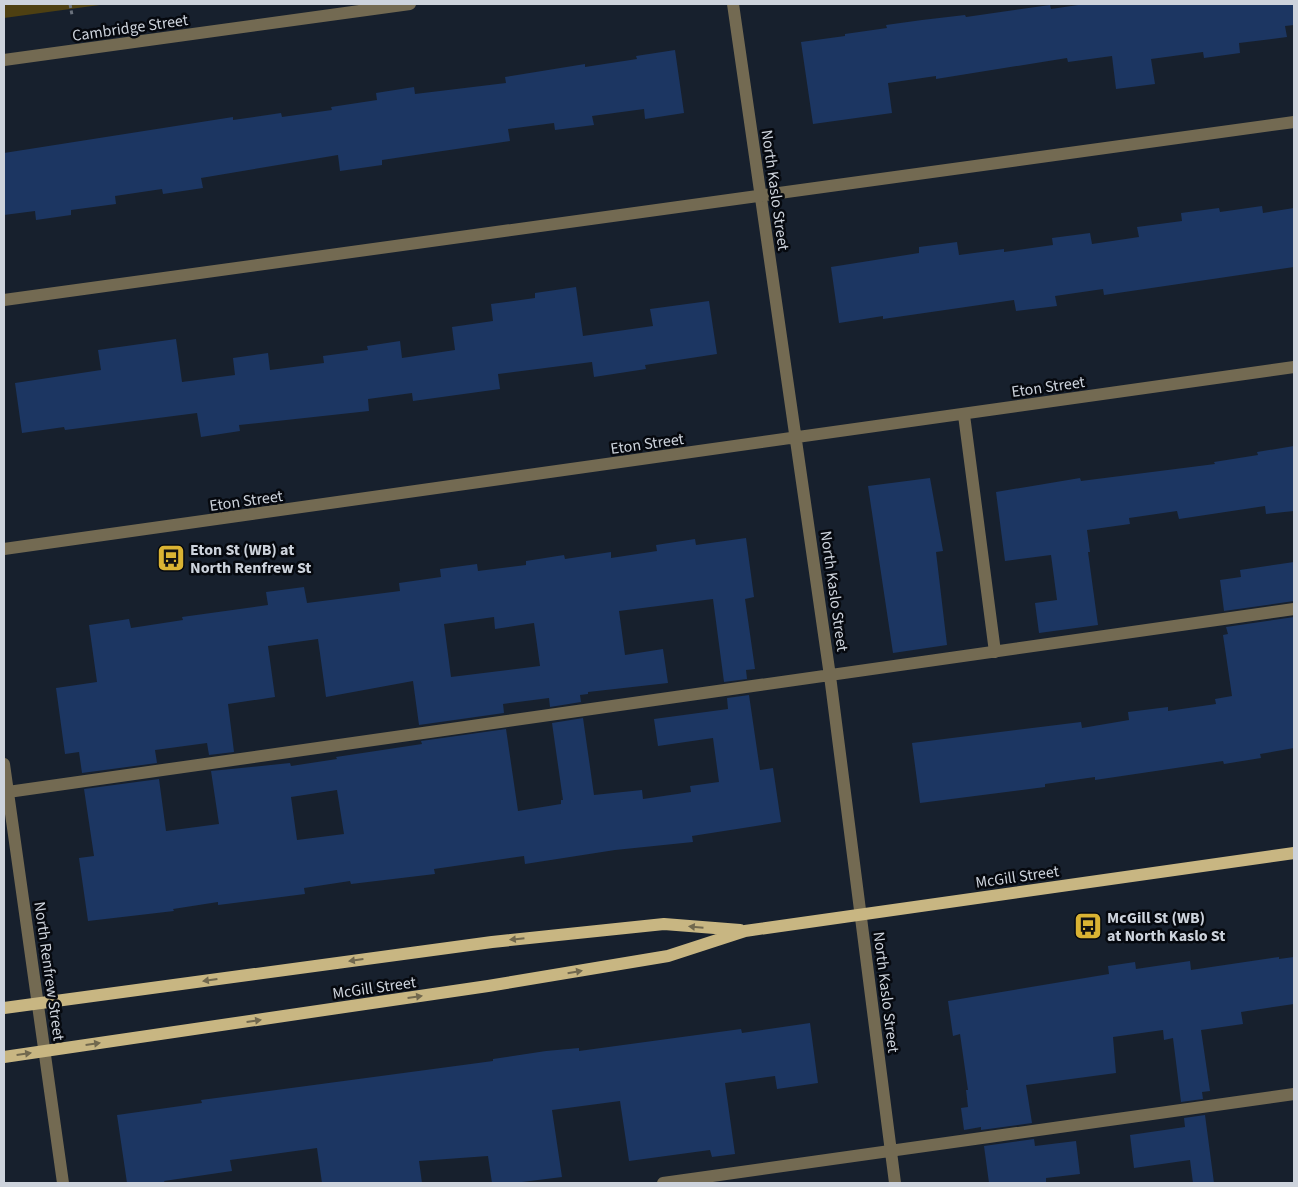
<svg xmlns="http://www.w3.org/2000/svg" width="1298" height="1187" font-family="'Source Sans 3',sans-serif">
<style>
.green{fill:#4e4012}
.building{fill:#1c3662;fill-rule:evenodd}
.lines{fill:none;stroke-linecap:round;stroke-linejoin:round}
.path{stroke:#6b727d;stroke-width:3;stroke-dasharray:4 2.5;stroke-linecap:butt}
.minor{stroke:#736a52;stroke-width:12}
.major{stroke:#c8b682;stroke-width:12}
.oneway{fill:#71684e}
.labels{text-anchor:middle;stroke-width:5;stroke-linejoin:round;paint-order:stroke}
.street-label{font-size:16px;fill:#cdd3dc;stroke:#06090f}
.poi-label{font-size:16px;font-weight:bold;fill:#cdd3dc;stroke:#06090f;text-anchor:start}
</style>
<rect width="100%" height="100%" fill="#17202d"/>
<!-- green -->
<path class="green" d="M 4,4 L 107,4 L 4,18 Z"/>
<!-- building -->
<path class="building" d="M 1085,4 L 1294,4 L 1294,25 L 1285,26 L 1287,37 L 1239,43 L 1240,53 L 1204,58 L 1203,52 L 1151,59 L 1155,84 L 1116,89 L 1112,56 L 1068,62 L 1067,58 L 936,79 L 936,76 L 888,83 L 892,113 L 813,124 L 801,42 L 845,36 L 845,34 L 887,28 L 886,25 L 922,20 L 965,15 L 966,17 L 1050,5 L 1051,9 Z
M 675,50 L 684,113 L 645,119 L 644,109 L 592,116 L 594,125 L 555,130 L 554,123 L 508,129 L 510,141 L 382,160 L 382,165 L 340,171 L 338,155 L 201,178 L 203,188 L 163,194 L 162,189 L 115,196 L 116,204 L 71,210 L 71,215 L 36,220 L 35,211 L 4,215 L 4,153 L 233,117 L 233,120 L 281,113 L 282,117 L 332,110 L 331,107 L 377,100 L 376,93 L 414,87 L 415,94 L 506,83 L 505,77 L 585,64 L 585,67 L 637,59 L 636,56 Z
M 1262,206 L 1263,213 L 1294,208 L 1294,267 L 1104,295 L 1103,289 L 1055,296 L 1057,306 L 1016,311 L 1014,300 L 883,319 L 883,316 L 839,323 L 831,267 L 919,253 L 919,247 L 957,242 L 959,255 L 1004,249 L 1004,252 L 1053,245 L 1052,238 L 1090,233 L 1092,244 L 1139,237 L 1137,227 L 1182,221 L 1181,213 L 1219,208 L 1220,212 Z
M 576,287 L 583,336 L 653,326 L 650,309 L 709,301 L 717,354 L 645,365 L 646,369 L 594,377 L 592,362 L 498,374 L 500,389 L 413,401 L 412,393 L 368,399 L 369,411 L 239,425 L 240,431 L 201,437 L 197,413 L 65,430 L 64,427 L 22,433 L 15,383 L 101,370 L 98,350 L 176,339 L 182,382 L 235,375 L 233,358 L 268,353 L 270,370 L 324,363 L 323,356 L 368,350 L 367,346 L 400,341 L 402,358 L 455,350 L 452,327 L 493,321 L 491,304 L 535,298 L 535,293 Z
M 1294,446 L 1294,511 L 1266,514 L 1265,506 L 1179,519 L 1177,511 L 1129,518 L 1130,524 L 1087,530 L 1090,552 L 1088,552 L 1098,625 L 1039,633 L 1035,603 L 1057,600 L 1051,555 L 1005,561 L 996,492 L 1080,478 L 1081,481 L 1215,464 L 1214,462 L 1258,455 L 1257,452 Z
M 930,478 L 943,551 L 936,552 L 947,645 L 893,653 L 868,486 Z
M 746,538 L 754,597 L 745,599 L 755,669 L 746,670 L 747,679 L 724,682 L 713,599 L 619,611 L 625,655 L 663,649 L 668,683 L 588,692 L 588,694 L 580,695 L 581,702 L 550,707 L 549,698 L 503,704 L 504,713 L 419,725 L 413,681 L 326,697 L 318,639 L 268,646 L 275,697 L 228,704 L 234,752 L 209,755 L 207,743 L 155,750 L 157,763 L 82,773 L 79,752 L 65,754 L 56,688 L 97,682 L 89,625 L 129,619 L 131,628 L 183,620 L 182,617 L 268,605 L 266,592 L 304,587 L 307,603 L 400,591 L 399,583 L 441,577 L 440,569 L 477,564 L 478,571 L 526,565 L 526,561 L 564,555 L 565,559 L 611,552 L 611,558 L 657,551 L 656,545 L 695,539 L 696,545 ZM 494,617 L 495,629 L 534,623 L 540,666 L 451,677 L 444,624 Z
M 1294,562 L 1294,601 L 1224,611 L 1220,580 L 1241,577 L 1240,570 Z
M 1294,617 L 1294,748 L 1260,754 L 1261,758 L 1224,764 L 1223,761 L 1095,780 L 1095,777 L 1045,784 L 1045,787 L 920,803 L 912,743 L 1081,722 L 1082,728 L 1129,720 L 1128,712 L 1168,707 L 1168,711 L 1216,704 L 1215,699 L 1232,696 L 1223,635 L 1228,634 L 1226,627 Z
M 749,695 L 760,770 L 773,768 L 781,822 L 692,836 L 693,842 L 615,850 L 525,864 L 524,856 L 434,869 L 435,874 L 351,884 L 350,881 L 304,888 L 305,894 L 218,905 L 218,902 L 173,909 L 174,911 L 88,921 L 79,858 L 94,856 L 84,789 L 159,779 L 166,831 L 219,824 L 211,771 L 290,763 L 291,766 L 337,759 L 336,757 L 422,744 L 421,741 L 506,729 L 518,811 L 561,804 L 561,800 L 563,800 L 552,723 L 583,718 L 594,795 L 642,790 L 643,799 L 691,792 L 690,786 L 719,782 L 713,738 L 658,746 L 654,719 L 728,709 L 727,698 ZM 337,790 L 344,834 L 297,840 L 291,797 Z
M 1279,957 L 1279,959 L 1294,957 L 1294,1004 L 1241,1012 L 1243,1024 L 1201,1030 L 1210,1091 L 1202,1092 L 1203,1099 L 1181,1102 L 1173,1038 L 1164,1040 L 1163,1030 L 1113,1037 L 1116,1073 L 1026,1085 L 1032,1123 L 981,1130 L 981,1127 L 964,1130 L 961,1108 L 968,1107 L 966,1090 L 968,1090 L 960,1034 L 953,1036 L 948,1001 L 1109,974 L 1108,966 L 1135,962 L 1136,969 L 1190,961 L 1191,970 Z
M 810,1023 L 818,1083 L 777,1089 L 775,1076 L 725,1083 L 735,1154 L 712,1157 L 710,1150 L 629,1161 L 620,1101 L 552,1110 L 562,1177 L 514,1183 L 492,1183 L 488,1156 L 419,1161 L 422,1183 L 322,1183 L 317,1148 L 230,1160 L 232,1171 L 164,1181 L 165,1183 L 127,1183 L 117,1115 L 202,1103 L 201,1100 L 493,1061 L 493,1059 L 546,1051 L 579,1048 L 579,1051 L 741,1029 L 742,1033 Z
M 1205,1115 L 1214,1183 L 1193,1183 L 1190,1160 L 1134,1168 L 1130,1135 L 1185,1127 L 1184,1118 Z
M 1034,1139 L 1035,1146 L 1076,1141 L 1080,1174 L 1046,1178 L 1046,1183 L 989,1183 L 984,1146 Z"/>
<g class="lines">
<!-- path -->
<path class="path" d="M 70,4 L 72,15"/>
<!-- minor -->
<path class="minor" d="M 733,4 L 830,676 L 895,1183
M 4,60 L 410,4
M 4,300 L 1294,122
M 964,415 L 995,652
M 4,549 L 1294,367
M 4,764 L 63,1183
M 8,792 L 1294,609
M 663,1183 L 1294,1094"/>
<!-- major -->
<path class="major" d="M 4,1008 L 492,942 L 664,924 L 740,930
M 4,1057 L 488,986 L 668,956 L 745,931 L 1294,853"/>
</g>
<!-- one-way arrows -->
<defs><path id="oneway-solid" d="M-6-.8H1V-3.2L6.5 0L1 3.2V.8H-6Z" transform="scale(1.25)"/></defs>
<g class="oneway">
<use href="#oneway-solid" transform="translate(696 927) rotate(-175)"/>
<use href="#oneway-solid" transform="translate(517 939) rotate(174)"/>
<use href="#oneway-solid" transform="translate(356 960) rotate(172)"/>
<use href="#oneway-solid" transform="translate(575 972) rotate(-10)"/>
<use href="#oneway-solid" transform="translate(210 980) rotate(172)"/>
<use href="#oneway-solid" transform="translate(415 997) rotate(-8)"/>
<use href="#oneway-solid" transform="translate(254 1021) rotate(-8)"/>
<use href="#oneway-solid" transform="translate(93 1044) rotate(-8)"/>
<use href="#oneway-solid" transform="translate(24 1054) rotate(-8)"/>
</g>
<!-- icons -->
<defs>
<g id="bus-square" transform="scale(1.4375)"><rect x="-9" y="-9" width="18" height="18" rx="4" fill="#dab333" stroke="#06090f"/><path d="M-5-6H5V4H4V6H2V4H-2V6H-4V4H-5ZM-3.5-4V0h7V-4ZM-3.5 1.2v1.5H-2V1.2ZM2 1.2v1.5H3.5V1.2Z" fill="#111"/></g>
</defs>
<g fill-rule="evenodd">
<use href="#bus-square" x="171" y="558"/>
<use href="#bus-square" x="1088" y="926"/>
</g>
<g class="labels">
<!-- street labels -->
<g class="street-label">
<text transform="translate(130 27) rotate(-8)" y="6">Cambridge Street</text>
<text transform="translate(776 190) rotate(82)" y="6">North Kaslo Street</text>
<text transform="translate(1048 386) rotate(-8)" y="6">Eton Street</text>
<text transform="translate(647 443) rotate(-8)" y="6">Eton Street</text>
<text transform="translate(246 500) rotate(-8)" y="6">Eton Street</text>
<text transform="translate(835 591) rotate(82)" y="6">North Kaslo Street</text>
<text transform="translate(1017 876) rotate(-8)" y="6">McGill Street</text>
<text transform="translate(50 971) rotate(82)" y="6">North Renfrew Street</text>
<text transform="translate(374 987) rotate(-8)" y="6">McGill Street</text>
<text transform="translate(887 992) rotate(83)" y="6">North Kaslo Street</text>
</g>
<!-- poi labels -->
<g class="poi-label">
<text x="190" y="555">Eton St (WB) at<tspan x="190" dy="18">North Renfrew St</tspan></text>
<text x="1107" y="923">McGill St (WB)<tspan x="1107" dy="18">at North Kaslo St</tspan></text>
</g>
</g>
<!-- border -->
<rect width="1298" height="1187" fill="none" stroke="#cdd3dc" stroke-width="10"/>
</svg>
